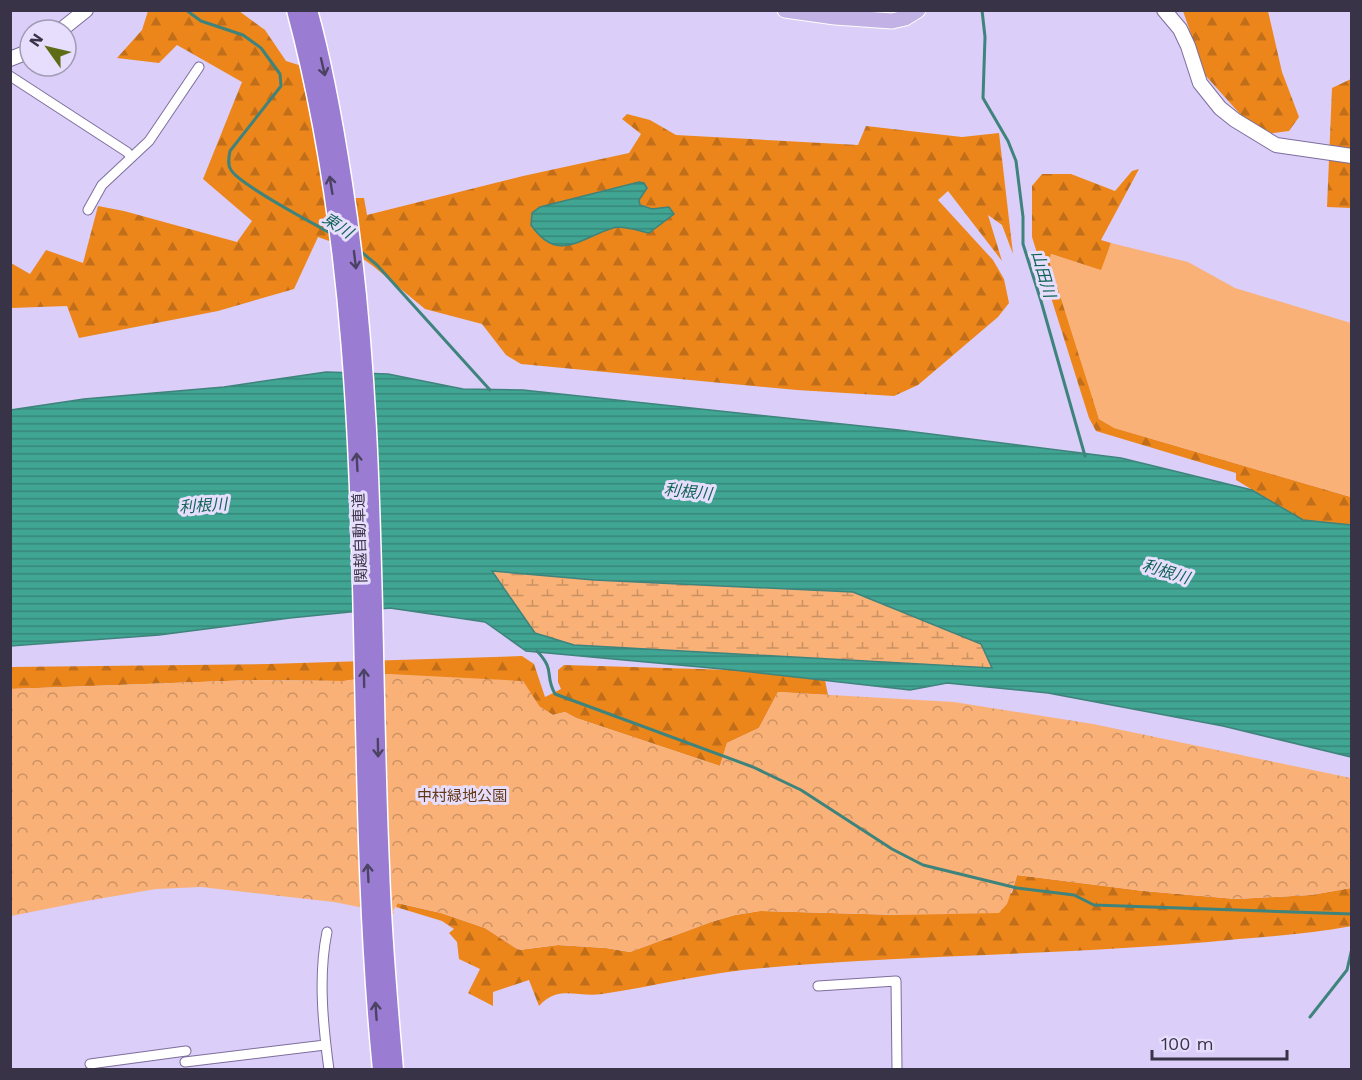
<svg xmlns="http://www.w3.org/2000/svg" width="1362" height="1080" font-family="'Work Sans','Noto Sans JP',sans-serif">
<style>
.forest{fill:url(#forest-firs)}
.wetland{fill:url(#wetland-marsh)}
.park{fill:url(#park-crowns)}
.garden{fill:#f9b177}
.water{fill:url(#water-rules);stroke:#3e837c;stroke-width:1.5;fill-rule:evenodd}
.lines{fill:none;stroke-linecap:round;stroke-linejoin:round}
.stream{stroke:#3e837c;stroke-width:3}
.street-casing{stroke:#7d6e9d;stroke-width:11}
.secondary-casing{stroke:#7d6e9d;stroke-width:16}
.primary-casing{stroke:#fff;stroke-width:17}
.highway-casing{stroke:#fff;stroke-width:19}
.street{stroke:#fff;stroke-width:9}
.secondary{stroke:#fff;stroke-width:14}
.primary{stroke:#c2b1e4;stroke-width:15}
.highway{stroke:#9a7dd2;stroke-width:16}
.oneway{stroke:#4c4263}
.labels{text-anchor:middle;stroke-width:6;stroke-linejoin:round;paint-order:stroke}
.street-label{font-size:15px;fill:#393347;stroke:#e7defd}
.park-label{font-size:15px;fill:#623914;stroke:#e7defd}
.water-label{font-size:16px;font-style:italic;fill:#126457;stroke:#e7defd}
</style>
<defs>
<pattern id="forest-firs" width="22" height="20" patternUnits="userSpaceOnUse" patternTransform="scale(1.5)"><rect width="22" height="20" fill="#ec861b"/><path d="M5 1l3.5 6h-7zM16 11l3.5 6h-7z" fill="#c06e1a"/></pattern>
<pattern id="wetland-marsh" width="20" height="14" patternUnits="userSpaceOnUse" patternTransform="scale(1.5)"><rect width="20" height="14" fill="#f9b177"/><path d="M1 5h8M5 5V1M11 12h8M15 12V8" fill="none" stroke="#cb9163"/></pattern>
<pattern id="park-crowns" width="20" height="18" patternUnits="userSpaceOnUse" patternTransform="scale(1.5)"><rect width="20" height="18" fill="#f9b177"/><path d="M2 6a3 3 0 1 1 6 0M12 15a3 3 0 1 1 6 0" fill="none" stroke="#cb9163"/></pattern>
<pattern id="water-rules" width="6" height="5" patternUnits="userSpaceOnUse" patternTransform="scale(1.5)"><rect width="6" height="5" fill="#40a592"/><path d="M0 2.5h6" fill="none" stroke="#378779"/></pattern>
</defs>
<rect width="100%" height="100%" fill="#dbcef8"/>
<!-- forest -->
<path class="forest" d="M 148,11 L 239,11 L 265,30 L 286,61 L 302,66 L 329,198 L 364,198 L 367,215 L 523,176 L 629,153 L 641,134 L 622,119 L 627,114 L 650,120 L 676,135 L 858,145 L 866,126 L 962,137 L 999,133 L 1013,254 L 1002,225 L 988,215 L 1002,261 L 948,191 L 938,200 L 993,260 L 1004,279 L 1009,303 L 998,317 L 918,385 L 894,396 L 797,390 L 521,364 L 506,355 L 482,324 L 425,309 L 373,266 L 346,247 L 318,237 L 294,289 L 218,311 L 79,338 L 67,306 L 11,308 L 11,263 L 30,274 L 46,250 L 83,263 L 98,206 L 124,211 L 237,242 L 252,221 L 203,179 L 242,82 L 177,45 L 159,63 L 117,58 L 142,30 Z
M 1183,11 L 1268,11 L 1282,72 L 1299,117 L 1289,131 L 1259,135 L 1205,75 Z
M 1351,79 L 1351,208 L 1327,207 L 1332,88 Z
M 1139,169 L 1101,240 L 1111,243 L 1102,271 L 1051,254 L 1099,419 L 1115,428 L 1351,497 L 1351,525 L 1303,520 L 1236,480 L 1236,473 L 1096,431 L 1089,418 L 1032,237 L 1032,186 L 1042,174 L 1071,174 L 1115,191 L 1132,171 Z
M 522,656 L 534,664 L 545,697 L 561,689 L 558,682 L 558,670 L 564,665 L 733,670 L 825,680 L 828,695 L 778,692 L 759,728 L 727,743 L 720,766 L 576,718 L 565,712 L 553,715 L 540,707 L 389,674 L 344,681 L 253,680 L 11,689 L 10,667 L 268,664 Z
M 1017,875 L 1144,891 L 1236,899 L 1311,895 L 1351,888 L 1352,926 C 1314,933 1277,936 1239,939 C 1081,955 922,954 763,968 C 709,972 656,986 602,994 C 578,998 558,984 539,1006 L 529,980 L 493,992 L 493,1006 L 468,993 L 480,969 L 459,959 L 457,942 L 449,933 L 454,929 L 442,921 L 396,907 L 397,903 L 441,913 L 485,928 L 519,950 L 558,945 L 606,948 L 630,952 L 711,922 L 735,915 L 760,911 L 899,915 L 1012,893 Z"/>
<!-- wetland -->
<path class="wetland" d="M 491,571 L 594,580 L 853,592 L 981,644 L 992,668 L 574,645 L 535,633 Z"/>
<!-- park -->
<path class="park" d="M 389,674 L 523,681 L 540,707 L 553,715 L 565,712 L 576,718 L 720,766 L 727,743 L 759,728 L 778,692 L 954,702 L 1093,724 L 1351,778 L 1351,888 L 1311,895 L 1236,899 L 1144,891 L 1017,875 L 1007,904 L 999,913 L 899,915 L 760,911 L 735,915 L 711,922 L 630,952 L 606,948 L 558,945 L 519,950 L 485,928 L 441,913 L 398,903 L 393,911 L 394,914 L 334,902 L 201,887 L 156,889 L 86,901 L 11,916 L 10,689 L 253,680 L 344,681 Z"/>
<!-- garden -->
<path class="garden" d="M 1111,243 L 1188,262 L 1235,288 L 1351,323 L 1351,497 L 1114,428 L 1099,419 L 1049,261 L 1051,254 L 1101,270 Z"/>
<!-- water -->
<path class="water" d="M 639,182 L 644,183 L 647,188 L 639,200 L 640,205 L 652,209 L 669,207 L 674,214 L 649,233 C 639,231 622,225 613,228 C 580,238 558,264 531,225 L 532,213 L 540,207 Z
M 326,372 L 388,374 L 463,389 L 523,390 L 899,430 L 1121,458 L 1252,490 L 1303,520 L 1351,525 L 1351,757 L 1223,726 L 1048,693 L 947,683 L 910,690 L 733,670 L 526,651 L 485,622 L 390,608 L 290,618 L 159,635 L 11,646 L 11,410 L 84,399 L 224,387 ZM 492,571 L 594,580 L 853,592 L 981,644 L 992,668 L 574,645 L 535,633 Z"/>
<g class="lines">
<!-- stream -->
<path class="stream" d="M 186,10 L 201,21 L 243,35 L 261,48 L 280,74 L 281,86 L 230,151 C 229,157 227,164 231,170 C 240,185 311,222 330,233
M 982,10 L 985,37 L 983,98 L 1008,141 L 1016,161 L 1023,217 L 1023,244 L 1041,301 L 1085,456
M 359,250 L 377,265 L 490,390
M 537,651 C 556,671 544,674 555,694 L 753,767 L 801,790 L 892,849 L 923,865 L 1017,888 L 1074,895 L 1094,905 L 1352,914
M 1310,1017 L 1347,970 L 1352,948"/>
<!-- street casing -->
<g class="street-casing">
<path id="street" d="M 10,76 L 127,152 L 131,157
M 88,210 L 102,185 L 149,141 L 199,67
M 327,932 C 318,976 323,1025 329,1070
M 818,986 L 896,981 L 897,1070
M 185,1062 L 325,1045
M 90,1064 L 186,1051"/>
</g>
<!-- secondary casing -->
<g class="secondary-casing">
<path id="secondary" d="M 1164,10 L 1180,29 L 1188,46 L 1200,83 L 1220,108 L 1235,120 L 1276,145 L 1352,156
M 61,30 L 86,10
M 10,59 L 30,51"/>
</g>
<!-- primary casing -->
<g class="primary-casing">
<path id="primary" d="M 785,10 L 835,17 L 892,21 L 905,18 L 918,10"/>
</g>
<!-- highway casing -->
<g class="highway-casing">
<path id="highway" d="M 295,10 C 388,357 346,717 381,1070
M 309,10 C 325,67 335,125 344,184 C 379,410 371,639 381,867 C 383,934 389,1002 395,1070"/>
</g>
<!-- street -->
<use href="#street" class="street"/>
<!-- secondary -->
<use href="#secondary" class="secondary"/>
<!-- primary -->
<use href="#primary" class="primary"/>
<!-- highway -->
<use href="#highway" class="highway"/>
</g>
<!-- one-way arrows -->
<defs><path id="oneway-shaft" d="M-6 0H5M1.5-3L5.5 0L1.5 3" fill="none" stroke-width="1.6" stroke-linecap="round" stroke-linejoin="round" transform="scale(1.5)"/></defs>
<g class="oneway">
<use href="#oneway-shaft" transform="translate(323 67) rotate(77)"/>
<use href="#oneway-shaft" transform="translate(331 185) rotate(-99)"/>
<use href="#oneway-shaft" transform="translate(355 260) rotate(83)"/>
<use href="#oneway-shaft" transform="translate(357 462) rotate(-93)"/>
<use href="#oneway-shaft" transform="translate(364 678) rotate(-91)"/>
<use href="#oneway-shaft" transform="translate(378 748) rotate(89)"/>
<use href="#oneway-shaft" transform="translate(368 873) rotate(-93)"/>
<use href="#oneway-shaft" transform="translate(376 1011) rotate(-94)"/>
</g>
<g class="labels">
<!-- street labels -->
<g class="street-label">
<text transform="translate(360 538) rotate(-92)" y="5">関越自動車道</text>
</g>
<!-- park labels -->
<g class="park-label">
<text x="462" y="801">中村緑地公園</text>
</g>
<!-- water labels -->
<g class="water-label">
<text transform="translate(338 225) rotate(33)" y="6">東川</text>
<text transform="translate(1044 274) rotate(74)" y="6">山田川</text>
<text transform="translate(688 491) rotate(6)" y="6">利根川</text>
<text transform="translate(203 505) rotate(-4)" y="6">利根川</text>
<text transform="translate(1166 571) rotate(17)" y="6">利根川</text>
</g>
</g>
<!-- border -->
<rect width="1362" height="1080" fill="none" stroke="#393347" stroke-width="24"/>
<!-- north arrow -->
<g transform="translate(48 48) rotate(304)"><circle r="28" fill="#e7defd" stroke="#a19ab4" stroke-width="1.5"/>
<path d="M0-4.5L10 22L0 15L-10 22Z" fill="#5e6c15"/>
<text y="-9" font-size="16" font-weight="bold" text-anchor="middle" fill="#393347">N</text>
</g>
<!-- scale -->
<path d="M1152 1050v9h135v-9" fill="none" stroke="#393347" stroke-width="3"/>
<text x="1161" y="1050" font-size="18" fill="#393347" stroke="#e7defd" stroke-width="4.5" paint-order="stroke">100 m</text>
</svg>
